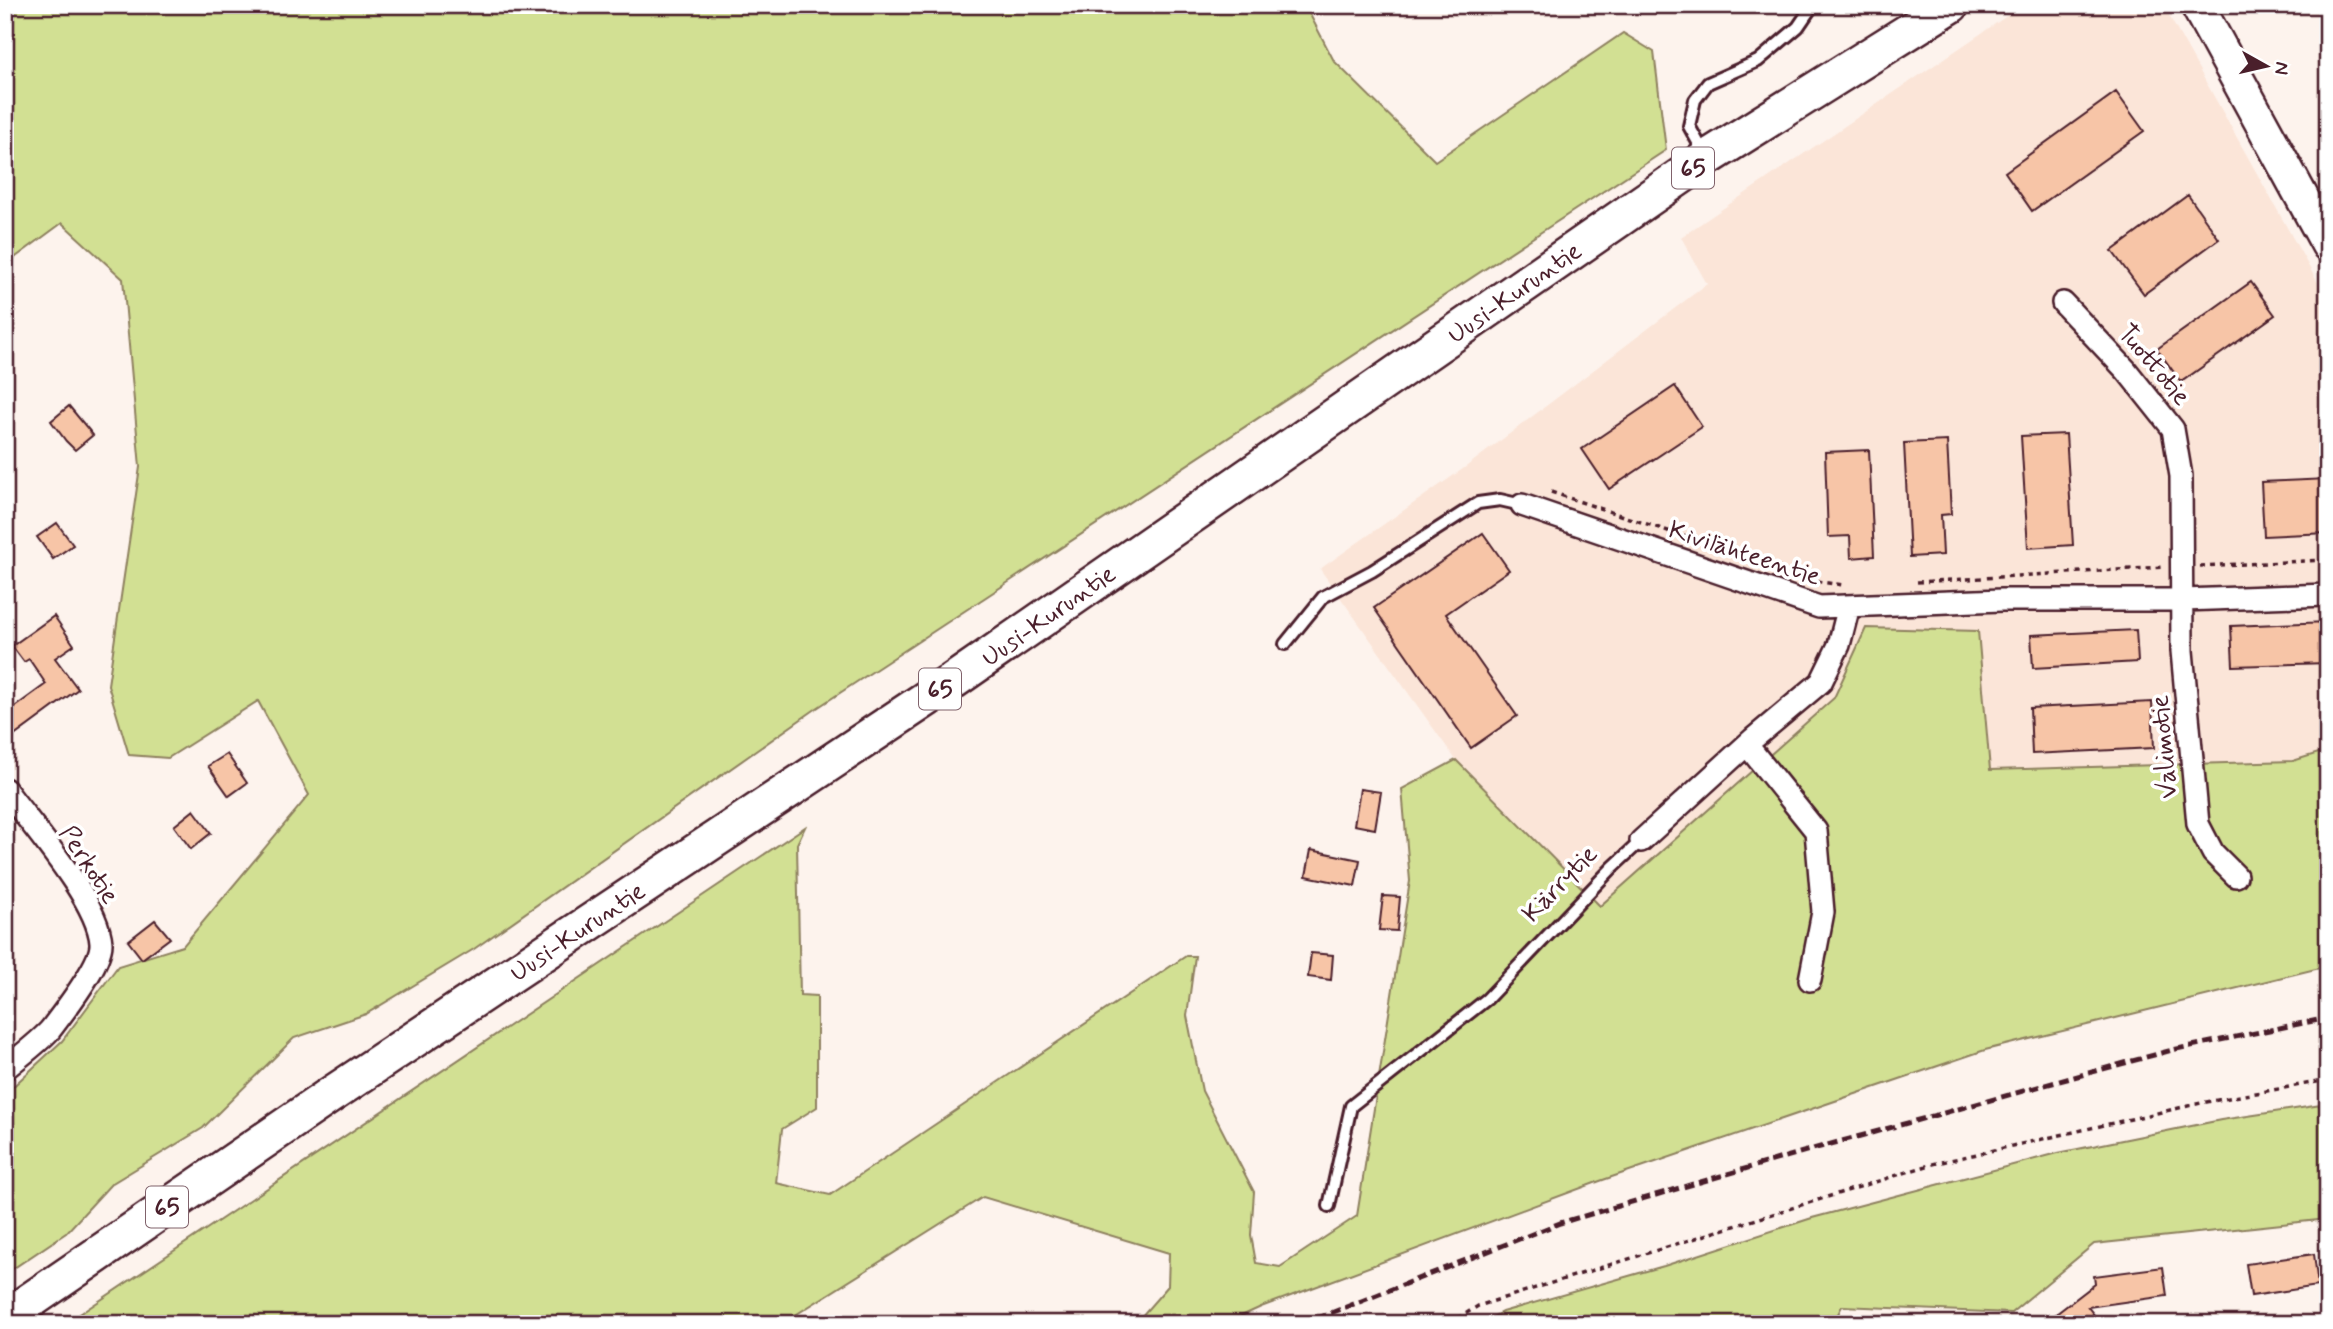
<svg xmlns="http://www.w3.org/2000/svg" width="2333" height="1329" font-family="Mynerve,sans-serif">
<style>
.built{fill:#fbe5d8}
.green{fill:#d2e093;stroke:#8e805f;stroke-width:2}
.building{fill:#f7c5a7;stroke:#4a1f2b;stroke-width:2}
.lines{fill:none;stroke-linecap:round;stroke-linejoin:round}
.service-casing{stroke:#4a1f2b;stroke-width:16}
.minor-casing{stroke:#4a1f2b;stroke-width:26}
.secondary-casing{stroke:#4a1f2b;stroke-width:37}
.primary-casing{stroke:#4a1f2b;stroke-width:40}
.path{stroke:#4a1f2b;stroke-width:3.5;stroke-dasharray:5 5;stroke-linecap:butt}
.service{stroke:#fff;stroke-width:10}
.minor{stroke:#fff;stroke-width:21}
.secondary{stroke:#fff;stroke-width:32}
.primary{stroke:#fff;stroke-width:35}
.rail{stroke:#4a1f2b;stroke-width:5;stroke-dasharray:10 5;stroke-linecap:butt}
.labels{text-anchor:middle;stroke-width:7;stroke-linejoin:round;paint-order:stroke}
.shield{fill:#fff;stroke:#80626b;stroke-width:2}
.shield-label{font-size:24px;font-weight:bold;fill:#4a1f2b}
.street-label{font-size:26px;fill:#4a1f2b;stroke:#fff}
</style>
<rect width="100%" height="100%" fill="#fdf3ed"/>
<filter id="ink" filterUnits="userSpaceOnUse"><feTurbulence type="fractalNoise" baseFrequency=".0143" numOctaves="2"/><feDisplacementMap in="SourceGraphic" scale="14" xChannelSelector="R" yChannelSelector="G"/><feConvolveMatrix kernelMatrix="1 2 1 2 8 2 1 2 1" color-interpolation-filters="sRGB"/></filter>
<g filter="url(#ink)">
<!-- built -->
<path class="built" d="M 2023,5 L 2163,5 L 2328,301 L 2328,750 L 2293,761 L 1990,770 L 1978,631 L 1867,628 L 1834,698 L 1600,906 L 1456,760 L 1320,569 L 1467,466 L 1707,284 L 1681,237 Z"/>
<!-- green -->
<path class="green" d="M 5,5 L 1305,5 L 1334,61 L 1435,161 L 1623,33 L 1654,52 L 1666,150 L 817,708 L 474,949 L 366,1014 L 294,1038 L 203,1128 L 111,1184 L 66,1233 L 5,1274 L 5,1094 L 62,1041 L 118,966 L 183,946 L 309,795 L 258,701 L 168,758 L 129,755 L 108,685 L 140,467 L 123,279 L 62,223 L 5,265 Z
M 1866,628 L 1978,631 L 1990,770 L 2293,761 L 2328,750 L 2328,966 L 1985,1050 L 1600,1181 L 1261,1307 L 1224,1324 L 1130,1324 L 1141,1317 L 1168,1286 L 1169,1253 L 983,1197 L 781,1324 L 65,1324 L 805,827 L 797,844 L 800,995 L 817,996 L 817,1107 L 782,1129 L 776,1183 L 830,1195 L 1186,956 L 1195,956 L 1187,1016 L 1202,1091 L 1254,1192 L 1251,1235 L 1256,1263 L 1280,1267 L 1357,1216 L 1410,881 L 1402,789 L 1456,760 L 1600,906 L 1834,698 Z
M 2328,1104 L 2328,1219 L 2094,1244 L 2011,1313 L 1842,1306 L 1833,1324 L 1480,1324 L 1502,1312 L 1664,1266 L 1812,1218 L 2058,1153 L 2221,1120 Z"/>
<!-- building -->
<path class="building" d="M 2116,92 L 2144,131 L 2032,211 L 2005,172 Z
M 2188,195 L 2219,239 L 2144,294 L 2112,251 Z
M 2251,282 L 2275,315 L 2181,382 L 2157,349 Z
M 1675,386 L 1702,427 L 1609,489 L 1582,449 Z
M 69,406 L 93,435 L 75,450 L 66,441 L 51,421 Z
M 2066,434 L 2073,545 L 2028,548 L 2021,436 Z
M 1947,441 L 1951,514 L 1941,515 L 1943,555 L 1910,557 L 1904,443 Z
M 1869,450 L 1874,556 L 1851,558 L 1850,536 L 1828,537 L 1825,452 Z
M 2328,479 L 2328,533 L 2264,536 L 2261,482 Z
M 57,523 L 73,545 L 53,559 L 37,537 Z
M 1483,533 L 1509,570 L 1446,614 L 1517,716 L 1471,748 L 1374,608 Z
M 54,616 L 74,645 L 55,658 L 78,689 L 14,736 L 5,724 L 5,714 L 46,684 L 29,659 L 24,662 L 12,646 Z
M 2328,622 L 2328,663 L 2233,666 L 2231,626 Z
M 2136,630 L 2138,662 L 2033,668 L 2031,635 Z
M 2152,702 L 2154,748 L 2032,754 L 2030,708 Z
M 227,754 L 247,783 L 229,796 L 208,766 Z
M 1360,789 L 1381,792 L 1375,829 L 1354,825 Z
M 194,810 L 211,833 L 191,849 L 174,826 Z
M 1311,850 L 1360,860 L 1355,886 L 1306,876 Z
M 1383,896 L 1400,897 L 1397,931 L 1379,930 Z
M 155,920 L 170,938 L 142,959 L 128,941 Z
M 1311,953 L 1333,955 L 1331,980 L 1308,977 Z
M 2314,1254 L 2318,1286 L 2251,1296 L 2246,1264 Z
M 2163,1267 L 2167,1296 L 2088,1307 L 2101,1324 L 2043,1324 L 2095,1284 L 2094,1276 Z"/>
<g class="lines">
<!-- service casing -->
<g class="service-casing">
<path id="service" d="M 1704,153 L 1689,126 L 1695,100 L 1708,83 L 1758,61 L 1798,27 L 1813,5
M 1285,644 L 1323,597 L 1372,571 L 1478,503 L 1500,500 L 1522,505
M 1329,1206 L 1351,1106 L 1487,999 L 1613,867 L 1641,841"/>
</g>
<!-- minor casing -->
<g class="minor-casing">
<path id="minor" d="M 2063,303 L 2126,370 L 2173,429 L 2181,476 L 2182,651 L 2198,824 L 2213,853 L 2236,876
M 1522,505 L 1819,607 L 2002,600 L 2183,600 L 2328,595
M 1747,745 L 1816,831 L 1823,912 L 1810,980
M 5,789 C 31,825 98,900 101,943 C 102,963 63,1013 50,1030 C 37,1044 20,1056 5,1069
M 1641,841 L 1753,739 L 1821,682 L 1839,645 L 1849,606"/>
</g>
<!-- secondary casing -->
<g class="secondary-casing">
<path id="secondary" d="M 2197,5 L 2328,245"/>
</g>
<!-- primary casing -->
<g class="primary-casing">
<path id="primary" d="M 5,1318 L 329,1096 L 950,683 L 1707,158 L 1951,5"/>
</g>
<!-- path -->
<path class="path" d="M 1551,492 L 1821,582 L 1843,585
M 2200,566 L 2328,560
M 1917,582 L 2165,567
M 1449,1324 L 1478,1306 L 1933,1164 L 2201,1103 L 2328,1080"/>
<!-- service -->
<use href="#service" class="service"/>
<!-- minor -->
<use href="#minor" class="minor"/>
<!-- secondary -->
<use href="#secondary" class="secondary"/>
<!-- primary -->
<use href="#primary" class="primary"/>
<!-- rail -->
<path class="rail" d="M 1303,1324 L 1560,1223 L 1813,1149 L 2172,1050 L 2328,1018"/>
</g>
</g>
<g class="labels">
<!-- shield labels -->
<g class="shield">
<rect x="1672" y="147.5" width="42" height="41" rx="5"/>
<rect x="919" y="668.5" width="42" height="41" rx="5"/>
<rect x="146" y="1186.5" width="42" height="41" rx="5"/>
</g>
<g class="shield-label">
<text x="1693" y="176">65</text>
<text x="940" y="697">65</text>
<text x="167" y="1215">65</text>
</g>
<!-- street labels -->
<g class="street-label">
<text transform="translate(1514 292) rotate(-35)" y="9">Uusi-Kuruntie</text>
<text transform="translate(2155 364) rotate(50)" y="9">Tuottotie</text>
<text transform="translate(1745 552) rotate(18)" y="9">Kivilähteentie</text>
<text transform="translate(1048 615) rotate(-35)" y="9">Uusi-Kuruntie</text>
<text transform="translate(2163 747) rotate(-95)" y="9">Valimotie</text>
<text transform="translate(90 864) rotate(57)" y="9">Perkotie</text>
<text transform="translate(1559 883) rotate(-46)" y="9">Kärrytie</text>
<text transform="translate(577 931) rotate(-34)" y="9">Uusi-Kuruntie</text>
</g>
</g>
<!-- margin -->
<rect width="2333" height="1329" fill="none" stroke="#fff" stroke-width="28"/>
<rect x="14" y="14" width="2305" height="1301" fill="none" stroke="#4a1f2b" stroke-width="2.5" filter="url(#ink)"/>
<!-- north arrow -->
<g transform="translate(2266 66) rotate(98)" stroke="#ffffff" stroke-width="5" paint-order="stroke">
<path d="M0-5L12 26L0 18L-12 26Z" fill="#4a1f2b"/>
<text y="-10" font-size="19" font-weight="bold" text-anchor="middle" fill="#4a1f2b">N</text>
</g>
</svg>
